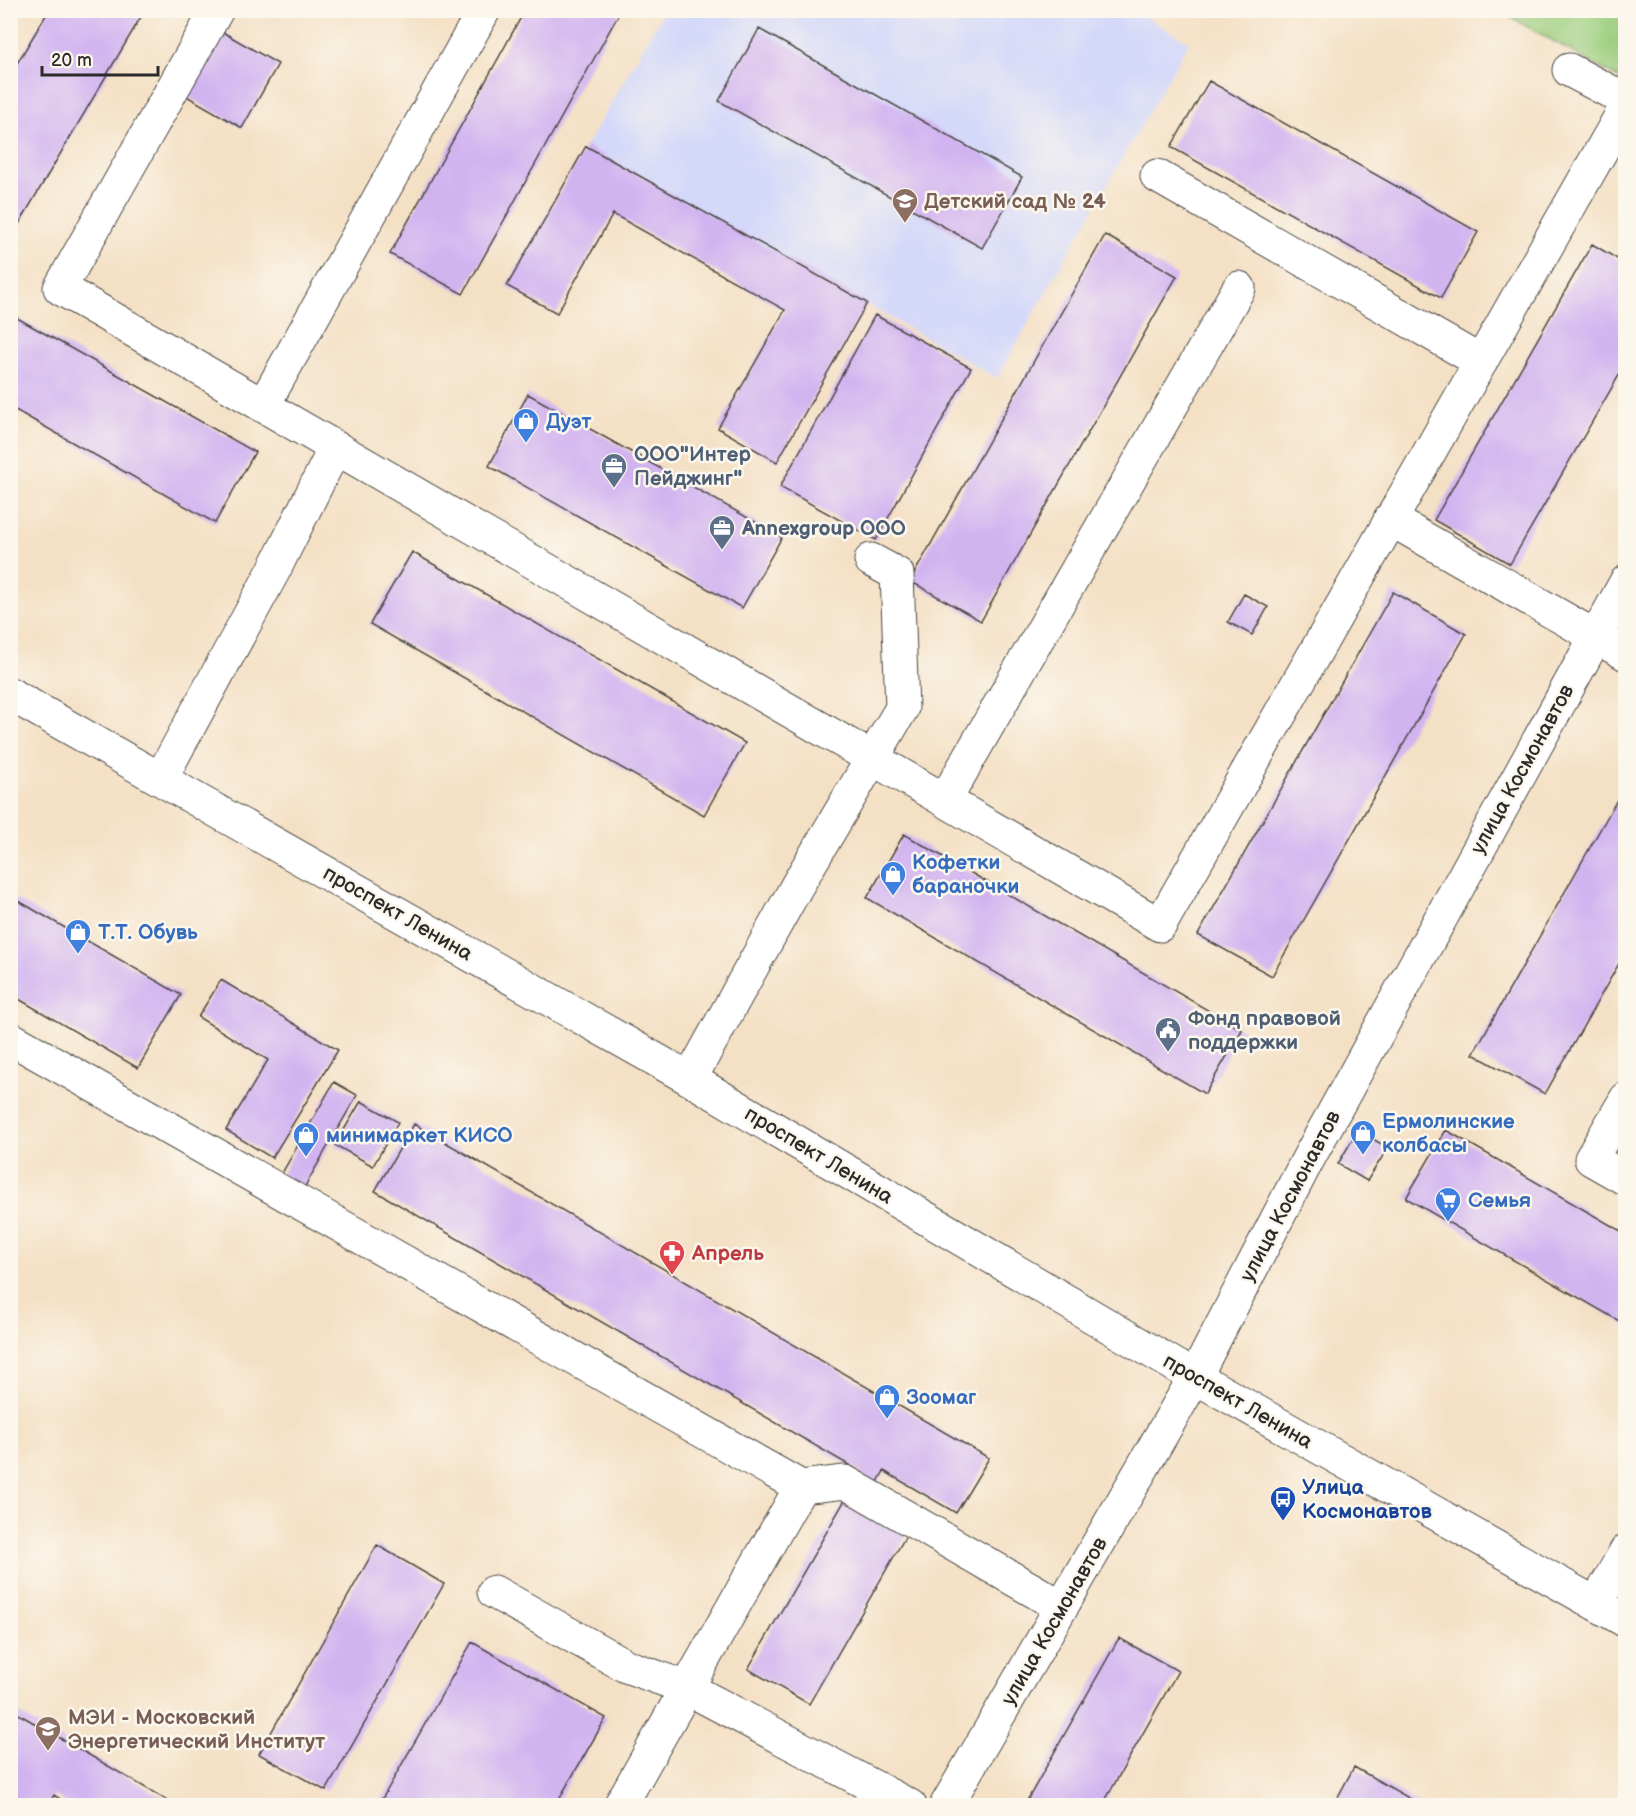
<svg xmlns="http://www.w3.org/2000/svg" width="1636" height="1816" font-family="'Balsamiq Sans',sans-serif">
<style>
.built{fill:#d4d8f9}
.green{fill:#9cce7e;stroke:#647c54;stroke-width:1.5}
.building{fill:#d1b3f0}
.lines{fill:none;stroke-linecap:round;stroke-linejoin:round}
.minor-casing{stroke:#494642;stroke-width:35}
.major-casing{stroke:#494642;stroke-width:35}
.minor{stroke:#fff;stroke-width:33}
.major{stroke:#fff;stroke-width:33}
.labels{text-anchor:middle;stroke-width:5;stroke-linejoin:round;paint-order:stroke}
.education-label{font-size:21px;font-weight:bold;fill:#785e54;stroke:#fbf7ec;text-anchor:start}
.shop-label{font-size:21px;font-weight:bold;fill:#366cbe;stroke:#fbf7ec;text-anchor:start}
.service-label{font-size:21px;font-weight:bold;fill:#4e5e75;stroke:#fbf7ec;text-anchor:start}
.street-label{font-size:21px;fill:#2b2b2b;stroke:#fbf7ec}
.health-label{font-size:21px;font-weight:bold;fill:#be3a42;stroke:#fbf7ec;text-anchor:start}
.transit-label{font-size:21px;font-weight:bold;fill:#164399;stroke:#fbf7ec;text-anchor:start}
</style>
<rect width="100%" height="100%" fill="#fbf7ec"/>
<filter id="ink" filterUnits="userSpaceOnUse"><feTurbulence type="fractalNoise" baseFrequency=".0167" numOctaves="2"/><feDisplacementMap in="SourceGraphic" scale="12" xChannelSelector="R" yChannelSelector="G"/><feConvolveMatrix kernelMatrix="1 2 1 2 8 2 1 2 1" color-interpolation-filters="sRGB"/></filter>
<filter id="wash" filterUnits="userSpaceOnUse"><feTurbulence type="fractalNoise" baseFrequency=".008" numOctaves="4" result="noise"/><feDisplacementMap in="SourceGraphic" scale="24" xChannelSelector="R" yChannelSelector="G"/><feGaussianBlur stdDeviation="1.35" result="paint"/><feColorMatrix in="noise" values="0 0 0 0 0 0 0 0 0 0 0 0 0 0 0 0 0 1.4 0 .05"/><feComposite in="paint" operator="in"/></filter>
<g filter="url(#wash)">
<rect width="100%" height="100%" fill="#f4e0c5"/>
<!-- built -->
<path class="built" d="M 664,11 L 1135,11 L 1189,42 L 997,378 L 586,146 Z"/>
<!-- green -->
<path class="green" d="M 1500,11 L 1625,11 L 1625,82 Z"/>
<g id="blocks">
<!-- building -->
<path class="building" d="M 49,10 L 145,10 L 16,229 L 10,226 L 10,75 Z
M 525,10 L 621,10 L 463,294 L 390,254 Z
M 759,29 L 1022,177 L 982,248 L 719,101 Z
M 219,30 L 278,64 L 242,128 L 183,94 Z
M 1209,81 L 1478,232 L 1441,298 L 1171,147 Z
M 586,146 L 867,303 L 777,462 L 718,428 L 785,310 L 613,214 L 557,313 L 507,286 Z
M 1105,235 L 1177,276 L 981,621 L 910,581 Z
M 1592,244 L 1626,264 L 1626,363 L 1510,564 L 1434,520 Z
M 10,314 L 255,452 L 215,523 L 10,407 Z
M 875,315 L 971,368 L 876,540 L 780,487 Z
M 528,394 L 782,537 L 742,608 L 489,466 Z
M 412,552 L 745,743 L 704,815 L 370,624 Z
M 1393,592 L 1466,634 L 1272,976 L 1198,935 Z
M 1244,594 L 1268,607 L 1252,635 L 1228,622 Z
M 1626,784 L 1626,951 L 1545,1094 L 1473,1054 Z
M 904,834 L 1242,1030 L 1205,1094 L 867,898 Z
M 10,896 L 181,995 L 138,1068 L 10,994 Z
M 221,980 L 338,1050 L 272,1158 L 226,1130 L 268,1060 L 198,1017 Z
M 334,1082 L 357,1095 L 304,1188 L 281,1175 Z
M 361,1101 L 398,1122 L 373,1166 L 335,1145 Z
M 414,1124 L 989,1458 L 956,1513 L 884,1471 L 864,1507 L 908,1532 L 809,1704 L 748,1669 L 861,1472 L 375,1191 Z
M 1358,1130 L 1388,1148 L 1367,1181 L 1338,1164 Z
M 1446,1130 L 1626,1234 L 1626,1325 L 1406,1198 Z
M 377,1545 L 444,1584 L 326,1791 L 259,1754 Z
M 1119,1638 L 1178,1671 L 1102,1806 L 1024,1806 Z
M 472,1642 L 606,1718 L 555,1806 L 378,1806 Z
M 10,1709 L 177,1806 L 71,1806 L 54,1795 L 48,1806 L 10,1806 Z
M 1354,1767 L 1423,1806 L 1333,1806 Z"/>
</g>
</g>
<g filter="url(#ink)">
<use href="#blocks" fill-opacity="0" stroke="#494642" stroke-width="1.5"/>
<g class="lines">
<!-- minor casing -->
<g class="minor-casing">
<path id="minor" d="M 217,10 L 60,288 L 1160,925 L 1626,107
M 1569,70 L 1626,100
M 1157,176 L 1481,362
M 263,406 L 484,10
M 1390,519 L 1626,654
M 161,778 L 274,570 L 335,448
M 945,800 L 1239,288
M 10,1038 L 801,1487 L 687,1688 L 910,1806
M 690,1079 L 798,884 L 902,708 L 897,574 L 871,560
M 1626,1099 L 1591,1159 L 1626,1179
M 801,1487 L 845,1482 L 1062,1607
M 494,1592 L 626,1666 L 687,1688 L 620,1806
M 1596,1604 L 1626,1551
M 946,1806 L 1195,1377 L 1307,1161 L 1626,582"/>
</g>
<!-- major casing -->
<g class="major-casing">
<path id="major" d="M 10,694 L 690,1079 L 1195,1377 L 1626,1621"/>
</g>
<!-- minor -->
<use href="#minor" class="minor"/>
<!-- major -->
<use href="#major" class="major"/>
</g>
</g>
<!-- icons -->
<defs>
<g id="school-pin" transform="scale(1.35)"><path d="M0 17L-7.5 6A9.5 9.5 0 1 1 7.5 6Z" fill="#8d6e63" stroke="#fbf7ec"/><path d="M0-5L7-2L0 1L-7-2ZM-4 1L0 2.5L4 1V4Q0 6-4 4Z" fill="#fff"/></g>
<g id="shop-pin" transform="scale(1.35)"><path d="M0 17L-7.5 6A9.5 9.5 0 1 1 7.5 6Z" fill="#3f7fe0" stroke="#fbf7ec"/><path d="M-5-2.5h2.3a2.7 3.5 0 0 1 5.4 0H5L5.5 6h-11ZM-1.5-2.5h3a1.5 2.3 0 0 0-3 0Z" fill="#fff"/></g>
<g id="office-pin" transform="scale(1.35)"><path d="M0 17L-7.5 6A9.5 9.5 0 1 1 7.5 6Z" fill="#5c6f8a" stroke="#fbf7ec"/><path d="M-6-3h4V-5.5h4V-3h4V5H-6ZM-1-4.5V-3h2v-1.5ZM-6 0V1H6V0Z" fill="#fff"/></g>
<g id="civic-pin" transform="scale(1.35)"><path d="M0 17L-7.5 6A9.5 9.5 0 1 1 7.5 6Z" fill="#5c6f8a" stroke="#fbf7ec"/><path d="M-.6-6.5H3V-4.5H.6V-3L4-1V1h2V6H-6V1h2V-1L-.6-3ZM-1.2 2.5V6h2.4V2.5Z" fill="#fff"/></g>
<g id="supermarket-pin" transform="scale(1.35)"><path d="M0 17L-7.5 6A9.5 9.5 0 1 1 7.5 6Z" fill="#3f7fe0" stroke="#fbf7ec"/><path d="M-6-5.5h2.5l.6 2H6L4.5 2H-2.5L-4.4-4H-6ZM-1.5 3.2a1.3 1.3 0 1 0 .1 0ZM3 3.2a1.3 1.3 0 1 0 .1 0Z" fill="#fff"/></g>
<g id="pharmacy-pin" transform="scale(1.35)"><path d="M0 17L-7.5 6A9.5 9.5 0 1 1 7.5 6Z" fill="#e0444e" stroke="#fbf7ec"/><path d="M-2-6h4v4h4v4h-4v4h-4v-4h-4v-4h4Z" fill="#fff"/></g>
<g id="bus-pin" transform="scale(1.35)"><path d="M0 17L-7.5 6A9.5 9.5 0 1 1 7.5 6Z" fill="#1a4fb4" stroke="#fbf7ec"/><path d="M-5-6H5V4H4V6H2V4H-2V6H-4V4H-5ZM-3.5-4V0h7V-4ZM-3.5 1.2v1.5H-2V1.2ZM2 1.2v1.5H3.5V1.2Z" fill="#fff"/></g>
<g id="university-pin" transform="scale(1.35)"><path d="M0 17L-7.5 6A9.5 9.5 0 1 1 7.5 6Z" fill="#8d6e63" stroke="#fbf7ec"/><path d="M0-5L7-2L0 1L-7-2ZM-4 1L0 2.5L4 1V4Q0 6-4 4Z" fill="#fff"/></g>
</defs>
<g fill-rule="evenodd">
<use href="#school-pin" x="905" y="201"/>
<use href="#shop-pin" x="526" y="421"/>
<use href="#office-pin" x="614" y="466"/>
<use href="#office-pin" x="722" y="528"/>
<use href="#shop-pin" x="893" y="874"/>
<use href="#shop-pin" x="78" y="932"/>
<use href="#civic-pin" x="1168" y="1030"/>
<use href="#shop-pin" x="1363" y="1133"/>
<use href="#shop-pin" x="306" y="1135"/>
<use href="#supermarket-pin" x="1448" y="1200"/>
<use href="#pharmacy-pin" x="672" y="1253"/>
<use href="#shop-pin" x="887" y="1397"/>
<use href="#bus-pin" x="1283" y="1499"/>
<use href="#university-pin" x="48" y="1729"/>
</g>
<g class="labels">
<!-- education labels -->
<g class="education-label">
<text x="924" y="208">Детский сад № 24</text>
<text x="68" y="1724">МЭИ - Московский<tspan x="68" dy="24">Энергетический Институт</tspan></text>
</g>
<!-- shop labels -->
<g class="shop-label">
<text x="546" y="428">Дуэт</text>
<text x="912" y="869">Кофетки<tspan x="912" dy="24">бараночки</tspan></text>
<text x="98" y="939">Т.Т. Обувь</text>
<text x="1382" y="1128">Ермолинские<tspan x="1382" dy="24">колбасы</tspan></text>
<text x="326" y="1142">минимаркет КИСО</text>
<text x="1468" y="1207">Семья</text>
<text x="906" y="1404">Зоомаг</text>
</g>
<!-- service labels -->
<g class="service-label">
<text x="634" y="461">ООО"Интер<tspan x="634" dy="24">Пейджинг"</tspan></text>
<text x="742" y="535">Annexgroup ООО</text>
<text x="1188" y="1025">Фонд правовой<tspan x="1188" dy="24">поддержки</tspan></text>
</g>
<!-- street labels -->
<g class="street-label">
<text transform="translate(1522 769) rotate(-61)" y="7">улица Космонавтов</text>
<text transform="translate(398 913) rotate(30)" y="7">проспект Ленина</text>
<text transform="translate(819 1155) rotate(31)" y="7">проспект Ленина</text>
<text transform="translate(1290 1196) rotate(-62)" y="7">улица Космонавтов</text>
<text transform="translate(1238 1401) rotate(30)" y="7">проспект Ленина</text>
<text transform="translate(1054 1621) rotate(-60)" y="7">улица Космонавтов</text>
</g>
<!-- health labels -->
<g class="health-label">
<text x="692" y="1260">Апрель</text>
</g>
<!-- transit labels -->
<g class="transit-label">
<text x="1302" y="1494">Улица<tspan x="1302" dy="24">Космонавтов</tspan></text>
</g>
</g>
<!-- margin -->
<rect width="1636" height="1816" fill="none" stroke="#fbf7ec" stroke-width="36"/>
<!-- scale -->
<path d="M42 66v9h116v-9" fill="none" stroke="#2b2b2b" stroke-width="3"/>
<text x="51" y="66" font-size="18" fill="#2b2b2b" stroke="#fbf7ec" stroke-width="4.5" paint-order="stroke">20 m</text>
</svg>
